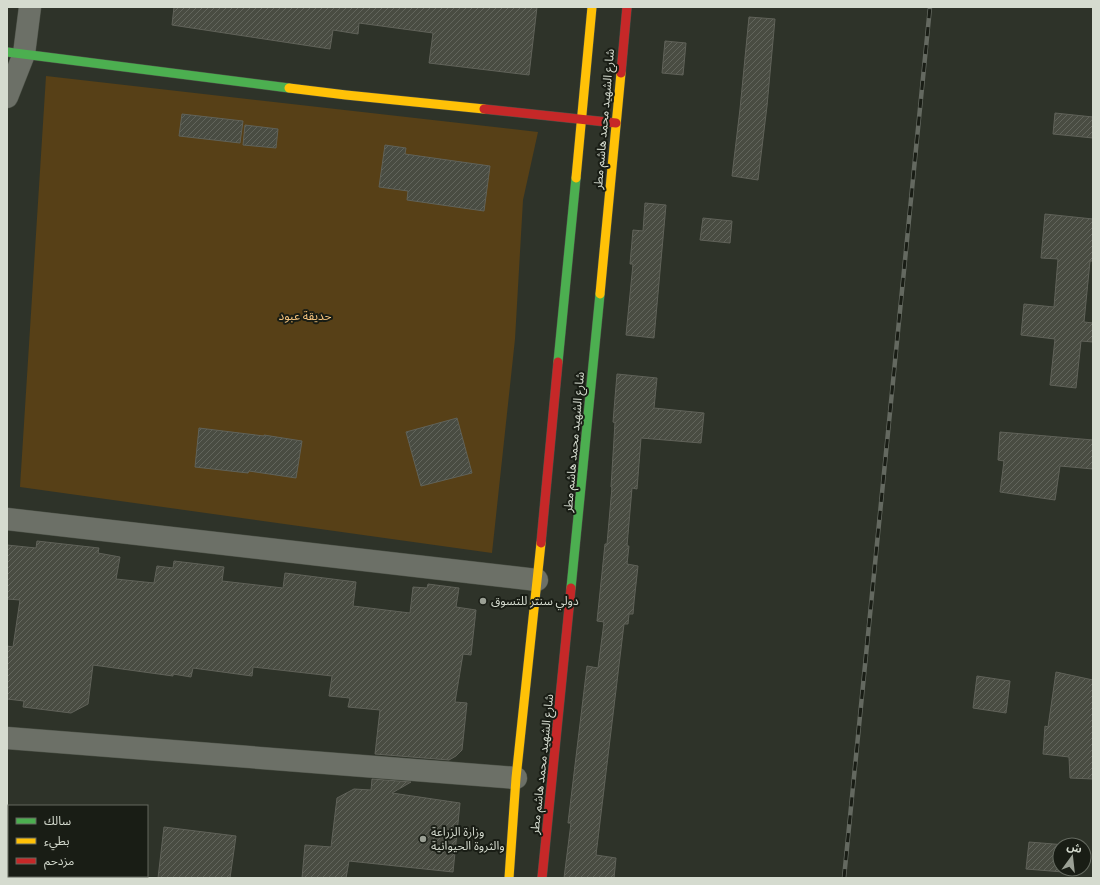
<svg xmlns="http://www.w3.org/2000/svg" width="1100" height="885" font-family="Ubuntu,'Noto Sans Arabic',sans-serif">
<style>
.green{fill:#574017}
.building{fill:url(#building-hatch);stroke:#606259}
.lines{fill:none;stroke-linecap:round;stroke-linejoin:round}
.street-casing{stroke:#4c5147;stroke-width:23}
.fast-casing{stroke:#4c5147;stroke-width:10}
.slow-casing{stroke:#4c5147;stroke-width:10}
.jam-casing{stroke:#4c5147;stroke-width:10}
.street{stroke:#6c7067;stroke-width:22}
.fast{stroke:#4caf50;stroke-width:9}
.slow{stroke:#ffc107;stroke-width:9}
.jam{stroke:#c62828;stroke-width:9}
.rail-casing{stroke:#646960;stroke-width:4.5}
.rail{stroke:#191d15;stroke-width:3;stroke-dasharray:9;stroke-linecap:butt}
.poi-dot{fill:#9ba095;stroke:#191d15;stroke-width:1.5}
.labels{text-anchor:middle;stroke-width:4;stroke-linejoin:round;paint-order:stroke}
.street-label{font-size:12px;fill:#d5dbcf;stroke:#191d15}
.park-label{font-size:12px;fill:#f3c37e;stroke:#191d15}
.poi-label{font-size:12px;fill:#d5dbcf;stroke:#191d15;text-anchor:start}
</style>
<defs>
<pattern id="building-hatch" width="6" height="6" patternUnits="userSpaceOnUse"><rect width="6" height="6" fill="#494c42"/><path d="M-1 1l2-2M0 6l6-6M5 7l2-2" fill="none" stroke="#62655c"/></pattern>
</defs>
<rect width="100%" height="100%" fill="#2e3329"/>
<!-- green -->
<path class="green" d="M 46,76 L 538,132 L 523,200 L 515,339 L 492,553 L 20,487 Z"/>
<!-- building -->
<path class="building" d="M 174,7 L 537,7 L 529,75 L 429,63 L 433,33 L 359,23 L 358,34 L 333,30 L 330,49 L 172,25 Z
M 749,17 L 775,19 L 767,106 L 758,180 L 732,176 L 740,109 Z
M 665,41 L 686,43 L 683,75 L 662,73 Z
M 1055,113 L 1093,117 L 1093,138 L 1053,134 Z
M 182,114 L 243,121 L 240,143 L 179,136 Z
M 245,125 L 278,129 L 276,148 L 243,145 Z
M 385,145 L 406,148 L 405,154 L 490,166 L 484,211 L 407,200 L 408,191 L 379,187 Z
M 645,203 L 666,205 L 654,338 L 626,335 L 633,264 L 630,264 L 633,230 L 643,231 Z
M 1045,214 L 1093,219 L 1093,261 L 1090,261 L 1084,322 L 1093,323 L 1093,342 L 1081,341 L 1076,388 L 1050,385 L 1055,339 L 1021,335 L 1024,304 L 1054,307 L 1058,259 L 1041,258 Z
M 703,218 L 732,221 L 730,243 L 700,240 Z
M 617,374 L 657,378 L 654,408 L 704,413 L 701,443 L 641,438 L 637,489 L 632,488 L 627,546 L 629,546 L 627,564 L 638,566 L 634,602 L 633,614 L 629,614 L 628,624 L 624,624 L 596,855 L 616,858 L 614,878 L 564,878 L 571,823 L 568,823 L 587,666 L 598,668 L 604,622 L 597,621 L 605,544 L 607,544 L 612,487 L 611,487 L 615,423 L 613,422 Z
M 457,418 L 472,473 L 421,486 L 406,432 Z
M 199,428 L 264,436 L 264,435 L 302,441 L 296,478 L 249,471 L 248,473 L 195,467 Z
M 1000,432 L 1093,440 L 1093,469 L 1060,466 L 1055,500 L 1000,492 L 1004,461 L 998,460 Z
M 37,541 L 99,548 L 98,553 L 120,557 L 116,579 L 154,583 L 157,566 L 173,568 L 174,561 L 224,567 L 222,581 L 283,588 L 285,573 L 356,582 L 353,606 L 410,613 L 413,587 L 427,588 L 428,584 L 459,588 L 456,607 L 476,610 L 471,655 L 463,654 L 455,702 L 467,703 L 462,750 L 456,756 L 449,760 L 375,754 L 380,710 L 348,707 L 350,698 L 329,696 L 332,676 L 253,667 L 252,676 L 193,668 L 191,677 L 173,674 L 173,676 L 93,665 L 88,704 L 71,713 L 23,707 L 24,701 L 7,699 L 7,646 L 13,647 L 20,600 L 7,599 L 7,545 L 36,548 Z
M 1056,672 L 1093,680 L 1093,779 L 1070,778 L 1069,757 L 1043,754 L 1045,726 L 1048,727 Z
M 977,676 L 1010,681 L 1006,713 L 973,708 Z
M 372,779 L 411,782 L 392,793 L 460,803 L 453,872 L 349,861 L 346,878 L 302,878 L 305,845 L 331,847 L 337,798 L 354,789 L 371,790 Z
M 164,827 L 236,836 L 230,878 L 158,878 Z
M 1029,842 L 1066,845 L 1060,845 L 1060,869 L 1064,869 L 1063,872 L 1026,869 Z"/>
<g class="lines">
<!-- street casing -->
<g class="street-casing">
<path id="street" d="M 7,97 L 24,54 L 30,7
M 7,519 L 537,580
M 7,738 L 516,778"/>
</g>
<!-- fast casing -->
<g class="fast-casing">
<path id="fast" d="M 7,52 L 289,88
M 558,362 L 576,178
M 571,588 L 600,294"/>
</g>
<!-- slow casing -->
<g class="slow-casing">
<path id="slow" d="M 289,88 L 346,95 L 484,109
M 576,178 L 592,7
M 600,294 L 621,73
M 509,878 L 516,778 L 541,543"/>
</g>
<!-- jam casing -->
<g class="jam-casing">
<path id="jam" d="M 621,73 L 627,7
M 484,109 L 616,123
M 541,543 L 558,362
M 542,878 L 571,588"/>
</g>
<!-- street -->
<use href="#street" class="street"/>
<!-- fast -->
<use href="#fast" class="fast"/>
<!-- slow -->
<use href="#slow" class="slow"/>
<!-- jam -->
<use href="#jam" class="jam"/>
<!-- rail casing -->
<g class="rail-casing">
<path id="rail" d="M 844,878 L 930,7"/>
</g>
<!-- rail -->
<use href="#rail" class="rail"/>
</g>
<!-- markers -->
<g class="poi-dot">
<circle cx="483" cy="601" r="4"/>
<circle cx="423" cy="839" r="4"/>
</g>
<g class="labels">
<!-- street labels -->
<g class="street-label">
<text transform="translate(604 119) rotate(-85)" y="4">شارع الشهيد محمد هاشم مطر</text>
<text transform="translate(574 442) rotate(-85)" y="4">شارع الشهيد محمد هاشم مطر</text>
<text transform="translate(542 764) rotate(-84)" y="4">شارع الشهيد محمد هاشم مطر</text>
</g>
<!-- park labels -->
<g class="park-label">
<text x="305" y="320">حديقة عبود</text>
</g>
<!-- poi labels -->
<g class="poi-label">
<text x="491" y="605">دولي سنتر للتسوق</text>
<text x="431" y="836">وزارة الزراعة<tspan x="431" dy="14">والثروة الحيوانية</tspan></text>
</g>
</g>
<!-- border -->
<rect width="1100" height="885" fill="none" stroke="#d5dbcf" stroke-width="16"/>
<!-- legend -->
<rect x="8" y="805" width="140" height="72" fill="#191d15" stroke="#64695f"/>
<rect x="16" y="818" width="20" height="6" fill="#4caf50" stroke="#64695f"/>
<text x="44" y="825" font-size="12" fill="#d5dbcf">سالك</text>
<rect x="16" y="838" width="20" height="6" fill="#ffc107" stroke="#64695f"/>
<text x="44" y="845" font-size="12" fill="#d5dbcf">بطيء</text>
<rect x="16" y="858" width="20" height="6" fill="#c62828" stroke="#64695f"/>
<text x="44" y="865" font-size="12" fill="#d5dbcf">مزدحم</text>
<!-- north arrow -->
<g transform="translate(1072 857) rotate(15)"><circle r="19" fill="#191d15" stroke="#64695f"/>
<path d="M0-3L7 15L0 10L-7 15Z" fill="#9ba095"/>
<text y="-6" font-size="11" font-weight="bold" text-anchor="middle" fill="#d5dbcf">ش</text>
</g>
</svg>
